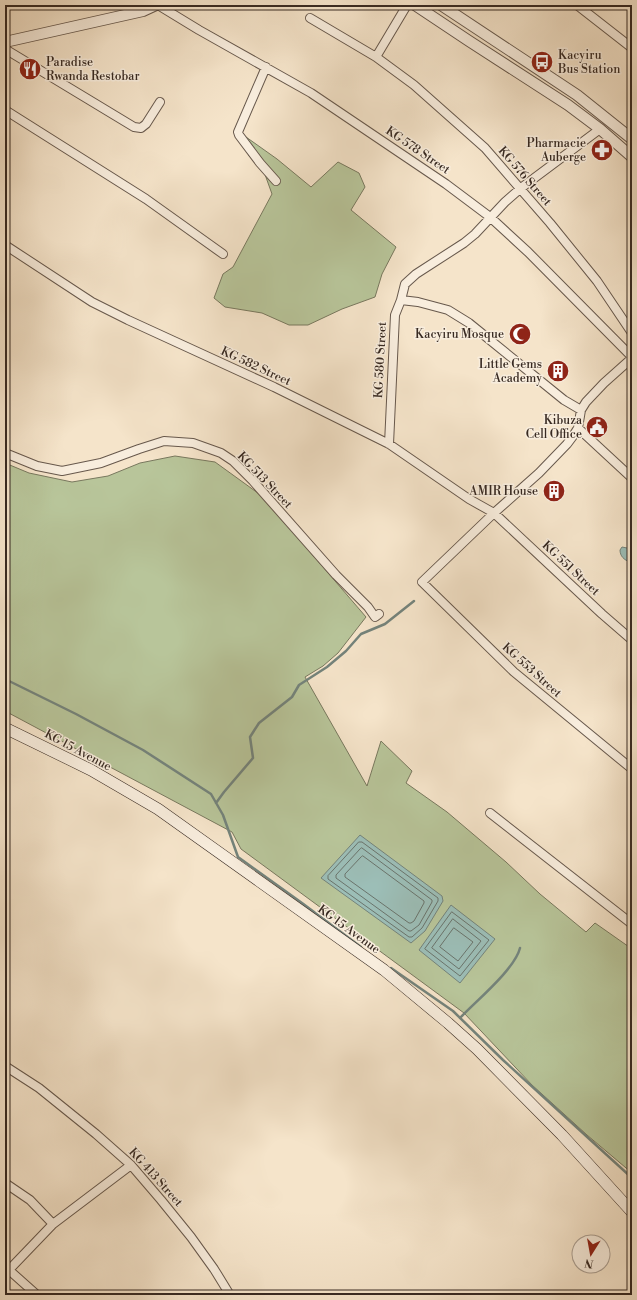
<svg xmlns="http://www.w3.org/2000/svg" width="637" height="1300" font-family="'Libre Bodoni',serif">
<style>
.green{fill:#b8c59a;stroke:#78785e}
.water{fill:#9cbeb7;stroke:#74837b}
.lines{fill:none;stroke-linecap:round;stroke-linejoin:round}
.shore{stroke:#6a746c;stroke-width:1}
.stream{stroke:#74837b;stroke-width:2.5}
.minor-casing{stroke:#67584c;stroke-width:10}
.tertiary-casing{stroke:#67584c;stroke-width:12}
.secondary-casing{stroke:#382a22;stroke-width:12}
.minor{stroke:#f8eddd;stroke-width:8}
.tertiary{stroke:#f8eddd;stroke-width:10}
.secondary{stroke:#f8eddd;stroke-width:11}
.labels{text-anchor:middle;stroke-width:3;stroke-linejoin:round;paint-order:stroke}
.poi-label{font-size:12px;fill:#382a22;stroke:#f8eddd;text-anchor:end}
.street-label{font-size:12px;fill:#382a22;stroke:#f8eddd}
</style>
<rect width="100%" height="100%" fill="#f5e4ca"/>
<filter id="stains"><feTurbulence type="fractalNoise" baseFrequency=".005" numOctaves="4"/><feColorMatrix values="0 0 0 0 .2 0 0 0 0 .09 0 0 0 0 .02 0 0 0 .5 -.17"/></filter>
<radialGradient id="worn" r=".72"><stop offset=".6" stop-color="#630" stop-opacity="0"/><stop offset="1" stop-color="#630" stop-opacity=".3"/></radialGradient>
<!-- green -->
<path class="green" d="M 246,137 L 277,159 L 311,187 L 338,162 L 359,173 L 365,187 L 351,210 L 396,247 L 382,274 L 375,297 L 342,309 L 308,325 L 289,325 L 262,313 L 225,307 L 214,298 L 223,274 L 233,267 L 272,194 L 263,169 L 249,156 Z
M 175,456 L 215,462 L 262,496 L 366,617 L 338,653 L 323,666 L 305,677 L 367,786 L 381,741 L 412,771 L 406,783 L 447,812 L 506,862 L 540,894 L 586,932 L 595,923 L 632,949 L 632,1173 L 587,1135 L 532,1085 L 464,1013 L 241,849 L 232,832 L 5,711 L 5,463 L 29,473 L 72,482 L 108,476 L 140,463 Z"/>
<!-- water -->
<path class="water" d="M 622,547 L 627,548 L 632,553 L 632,561 L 630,562 C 624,560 620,556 620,550 Z
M 360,835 L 442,896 L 443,901 L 425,931 L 411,943 L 321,878 Z
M 451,905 L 495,939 L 460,983 L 419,950 Z"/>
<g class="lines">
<!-- shore -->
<path class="shore" d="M 359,842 L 362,842 L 438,898 L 438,901 L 422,928 L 412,937 L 409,937 L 328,879 L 328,876 Z
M 362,848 L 432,900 L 432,902 L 419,925 L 411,931 L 409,931 L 336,878 L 336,875 L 360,849 Z
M 363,856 L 424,901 L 424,903 L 414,921 L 411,923 L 409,923 L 345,877 L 345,874 L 361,857 Z
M 452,912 L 489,940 L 460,976 L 425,949 Z
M 453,919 L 481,941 L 459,969 L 432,948 Z
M 454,928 L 473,942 L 458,961 L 440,947 Z"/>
<!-- stream -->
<path class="stream" d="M 5,679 L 76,714 L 143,750 L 211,794 L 223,815 L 238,857 L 302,903 L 361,947
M 216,803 L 224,792 L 253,758 L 250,737 L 259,723 L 292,697 L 299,685 L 327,667 L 346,651 L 361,634 L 385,624 L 414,601
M 391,968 L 453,1011 L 503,1060 L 632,1178
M 460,1018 C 476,1001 515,969 520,948"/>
<!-- minor casing -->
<g class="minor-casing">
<path id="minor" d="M 158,5 L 199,30 L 311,93 L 446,184 L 490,217 L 528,252 L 632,357
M 407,5 L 376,57 L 414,85 L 485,148 L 550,223 L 597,281 L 632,333
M 577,5 L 632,48
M 310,18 L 376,57
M 5,49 L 134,127 L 141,128 L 146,124 L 160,102
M 266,67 L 238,132 L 239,135 L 260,163 L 276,181
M 5,110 L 146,199 L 223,254
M 5,245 L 92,302 L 128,320 L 274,387 L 389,444 L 469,499 L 494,513 L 602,614 L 632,640
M 401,300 L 405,284 L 416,274 L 464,243 L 475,234 L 505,202 L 521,188 L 600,129
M 632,358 L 604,383 L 586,402 L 581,410 L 578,428 L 573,436 L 567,444 L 539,473 L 494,513 L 422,582 L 514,672 L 632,769
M 578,428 L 632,478
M 389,444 L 395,315 L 401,300 L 418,302 L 448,310 L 469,323 L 564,400 L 581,410
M 5,453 L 37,466 L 62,471 L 101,463 L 139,449 L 164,441 L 193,443 L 221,453 L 233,461 L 253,481 L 336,575 L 368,607 L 375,617 L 379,614
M 490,813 L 632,924
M 5,1066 L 39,1088 L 96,1134 L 131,1165 L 161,1200 L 191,1237 L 214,1269 L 230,1295
M 5,1183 L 30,1200 L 53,1224
M 9,1270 L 37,1295
M 5,1274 L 53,1224 L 131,1165"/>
</g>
<!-- tertiary casing -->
<g class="tertiary-casing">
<path id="tertiary" d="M 415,5 L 469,41 L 568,105 L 600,129 L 632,157
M 441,5 L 577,95 L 632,139
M 5,42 L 143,11 L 156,5"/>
</g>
<!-- secondary casing -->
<g class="secondary-casing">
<path id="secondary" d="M 5,728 L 91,770 L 158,809 L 384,970 L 448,1023 L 477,1049 L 562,1135 L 632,1212"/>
</g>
<!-- minor -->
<use href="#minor" class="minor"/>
<!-- tertiary -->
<use href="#tertiary" class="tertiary"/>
<!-- secondary -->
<use href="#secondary" class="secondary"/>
</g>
<!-- icons -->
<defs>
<g id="bus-disc" transform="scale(1.15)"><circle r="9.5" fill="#8f2418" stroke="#f8eddd"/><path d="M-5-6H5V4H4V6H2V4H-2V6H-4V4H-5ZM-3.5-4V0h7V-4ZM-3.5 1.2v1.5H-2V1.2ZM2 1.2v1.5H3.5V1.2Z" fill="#fff"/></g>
<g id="restaurant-disc" transform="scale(1.15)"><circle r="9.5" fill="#8f2418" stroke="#f8eddd"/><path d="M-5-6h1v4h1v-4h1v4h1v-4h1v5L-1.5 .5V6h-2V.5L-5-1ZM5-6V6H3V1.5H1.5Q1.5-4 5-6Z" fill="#fff"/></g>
<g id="pharmacy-disc" transform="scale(1.15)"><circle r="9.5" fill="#8f2418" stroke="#f8eddd"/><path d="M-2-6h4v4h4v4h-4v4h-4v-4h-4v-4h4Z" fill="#fff"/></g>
<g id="mosque-disc" transform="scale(1.15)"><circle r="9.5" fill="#8f2418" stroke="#f8eddd"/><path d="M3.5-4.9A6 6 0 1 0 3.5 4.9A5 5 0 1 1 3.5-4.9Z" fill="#fff"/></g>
<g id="building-disc" transform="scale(1.15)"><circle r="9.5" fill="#8f2418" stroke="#f8eddd"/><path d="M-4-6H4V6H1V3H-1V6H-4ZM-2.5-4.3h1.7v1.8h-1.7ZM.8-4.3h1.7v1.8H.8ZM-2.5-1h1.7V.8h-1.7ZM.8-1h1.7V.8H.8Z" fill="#fff"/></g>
<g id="civic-disc" transform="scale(1.15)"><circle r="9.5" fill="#8f2418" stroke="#f8eddd"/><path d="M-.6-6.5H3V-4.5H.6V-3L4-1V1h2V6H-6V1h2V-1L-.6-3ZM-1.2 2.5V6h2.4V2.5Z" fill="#fff"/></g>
</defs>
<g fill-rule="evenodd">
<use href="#bus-disc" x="542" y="62"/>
<use href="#restaurant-disc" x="30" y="69"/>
<use href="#pharmacy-disc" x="602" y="150"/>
<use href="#mosque-disc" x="520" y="334"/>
<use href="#building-disc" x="558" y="371"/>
<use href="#civic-disc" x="597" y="427"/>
<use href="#building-disc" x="554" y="491"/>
</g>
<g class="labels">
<!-- poi labels -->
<g class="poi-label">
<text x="558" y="59" text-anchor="start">Kacyiru<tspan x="558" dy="14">Bus Station</tspan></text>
<text x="46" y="66" text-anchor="start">Paradise<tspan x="46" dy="14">Rwanda Restobar</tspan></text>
<text x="586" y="147">Pharmacie<tspan x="586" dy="14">Auberge</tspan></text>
<text x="504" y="338">Kacyiru Mosque</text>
<text x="542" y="368">Little Gems<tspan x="542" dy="14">Academy</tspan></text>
<text x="582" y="424">Kibuza<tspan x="582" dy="14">Cell Office</tspan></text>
<text x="538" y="495">AMIR House</text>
</g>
<!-- street labels -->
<g class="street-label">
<text transform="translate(418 150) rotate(34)" y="4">KG 578 Street</text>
<text transform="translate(525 176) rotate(49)" y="4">KG 576 Street</text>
<text transform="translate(380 360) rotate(-87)" y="4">KG 580 Street</text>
<text transform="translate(256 366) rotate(25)" y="4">KG 582 Street</text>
<text transform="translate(265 480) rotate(46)" y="4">KG 513 Street</text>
<text transform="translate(571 568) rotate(43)" y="4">KG 551 Street</text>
<text transform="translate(532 670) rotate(42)" y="4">KG 553 Street</text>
<text transform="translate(78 750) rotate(28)" y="4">KG 15 Avenue</text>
<text transform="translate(349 929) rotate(36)" y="4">KG 15 Avenue</text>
<text transform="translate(156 1177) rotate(48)" y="4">KG 413 Street</text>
</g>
</g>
<!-- margin -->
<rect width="637" height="1300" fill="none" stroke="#f5e4ca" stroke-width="20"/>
<rect x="6" y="6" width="625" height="1288" fill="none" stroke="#382a22" stroke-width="2"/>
<rect x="10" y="10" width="617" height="1280" fill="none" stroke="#382a22"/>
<!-- north arrow -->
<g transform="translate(591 1254) rotate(191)"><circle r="19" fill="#f8eddd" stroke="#ab9f92"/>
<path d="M0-3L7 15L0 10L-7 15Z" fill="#8f2418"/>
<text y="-6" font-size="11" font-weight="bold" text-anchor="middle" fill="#382a22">N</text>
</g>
<rect width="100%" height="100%" filter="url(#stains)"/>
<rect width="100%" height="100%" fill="url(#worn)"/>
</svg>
